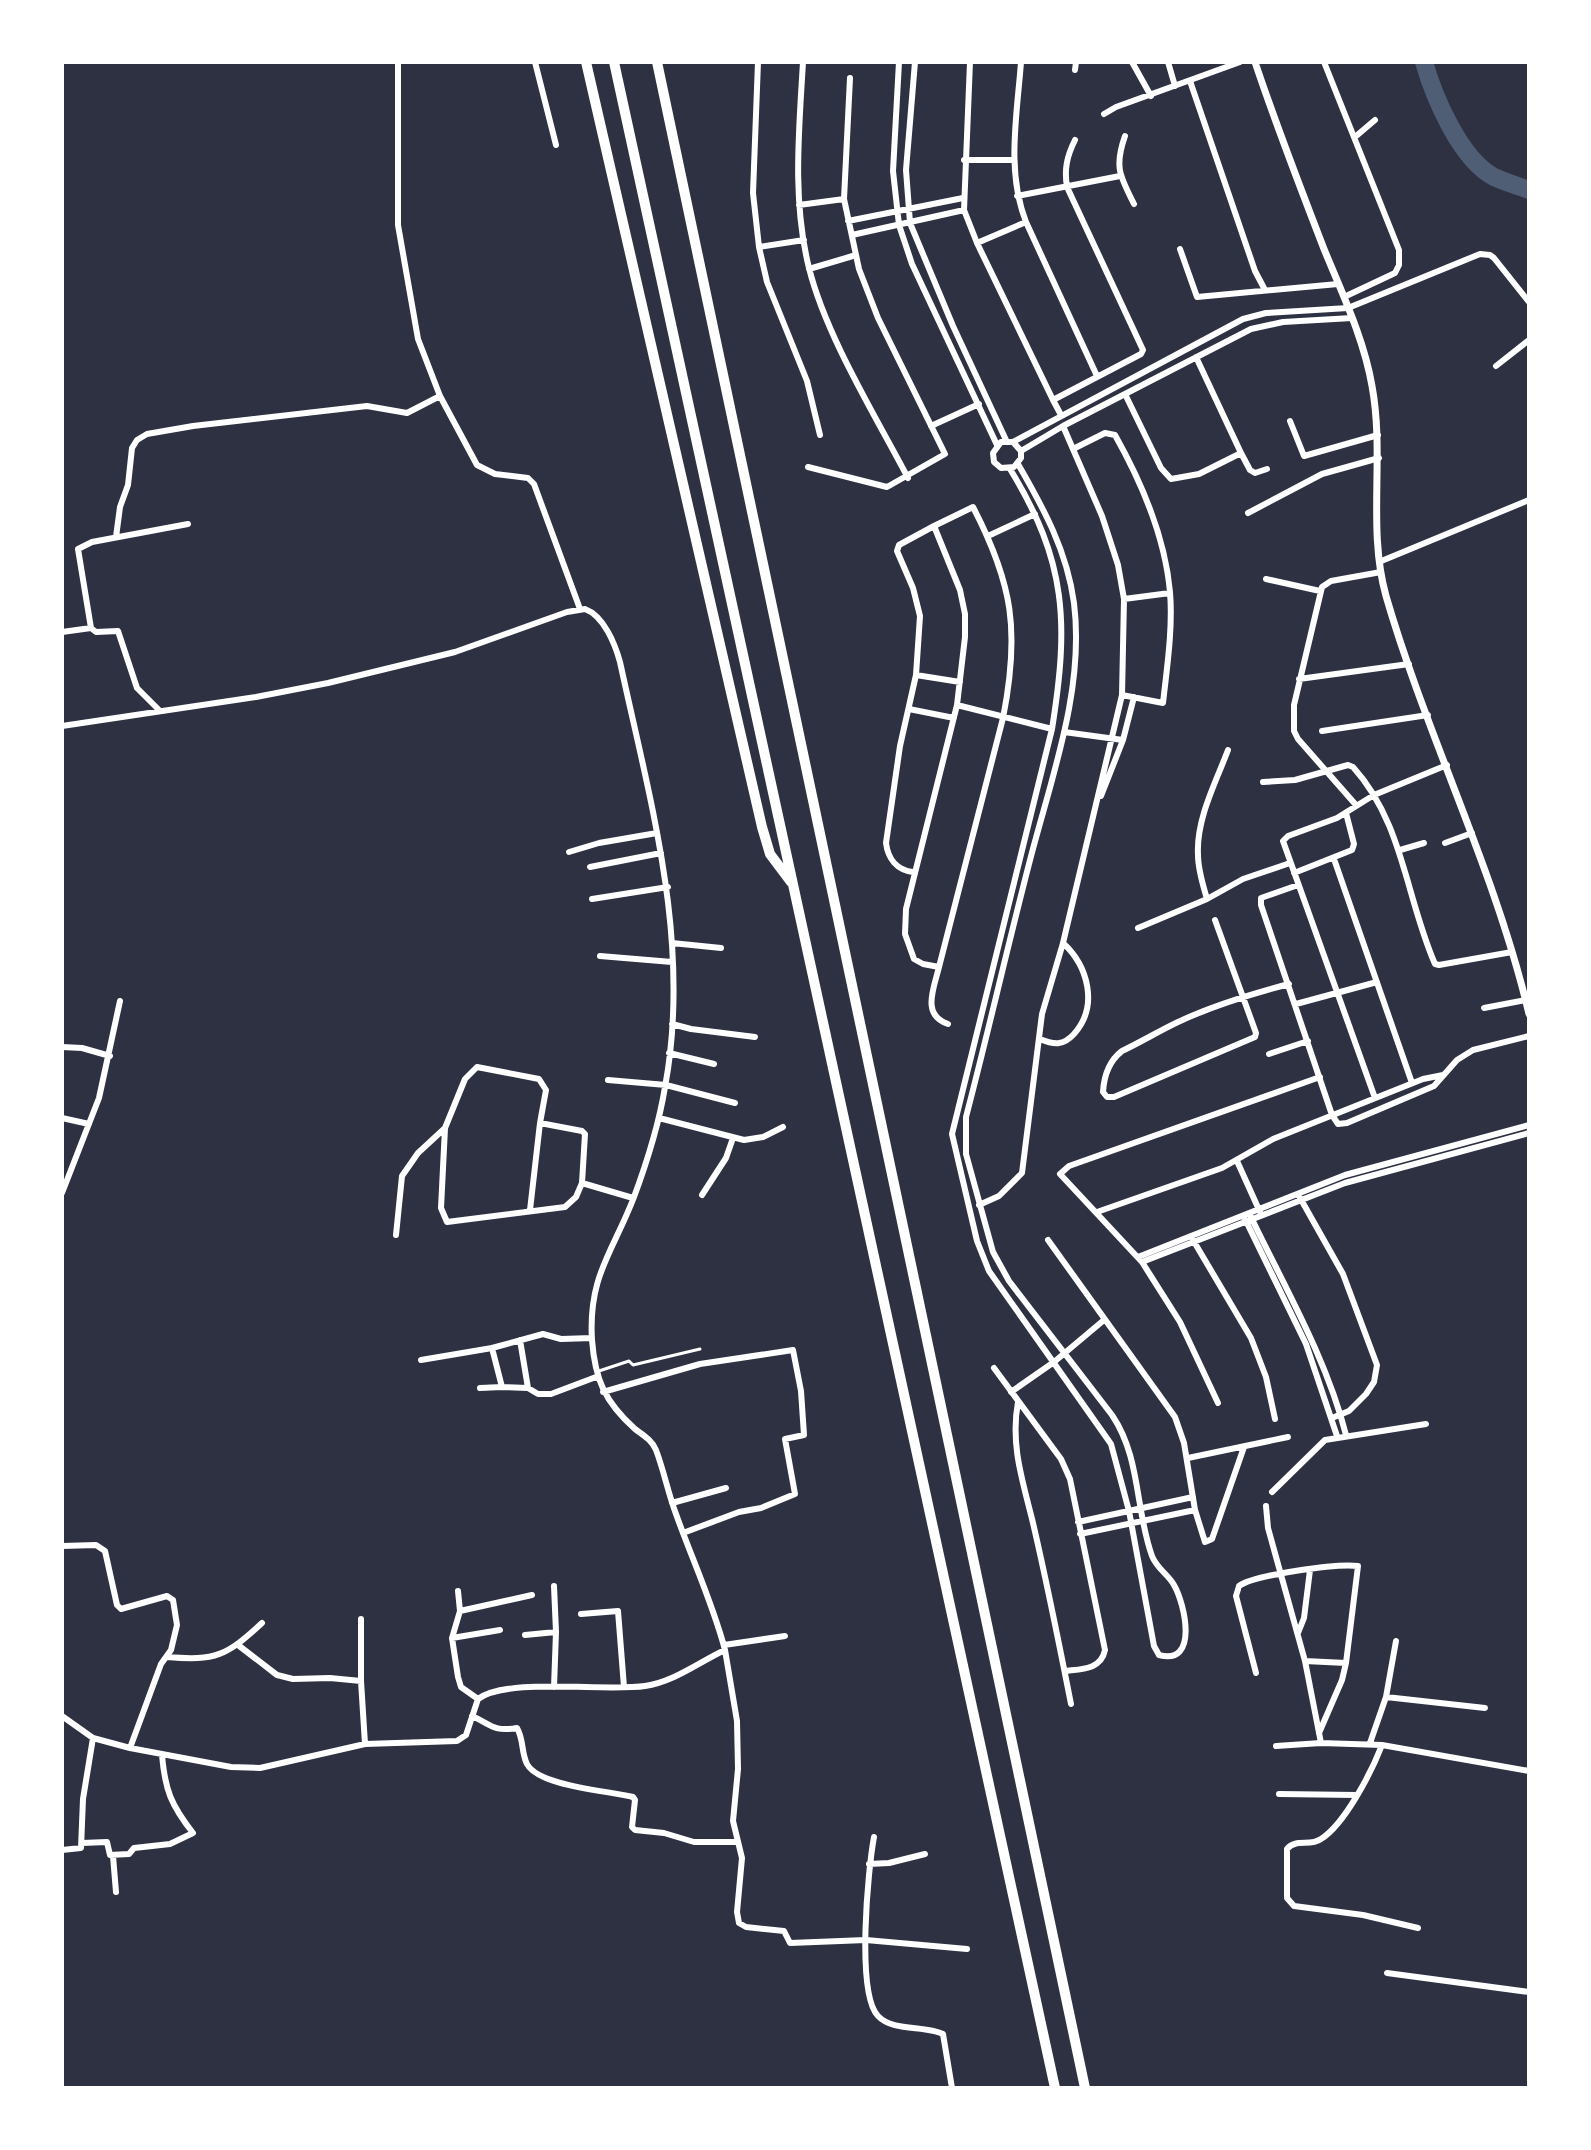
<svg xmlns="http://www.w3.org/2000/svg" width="1591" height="2150" font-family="'Nunito Sans',sans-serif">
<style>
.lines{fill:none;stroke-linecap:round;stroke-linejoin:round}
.river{stroke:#4f5d75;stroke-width:18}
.service{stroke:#fff;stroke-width:3}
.minor{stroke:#fff;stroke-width:6}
.tertiary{stroke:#fff;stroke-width:7}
.motorway{stroke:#fff;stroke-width:10}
</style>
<rect width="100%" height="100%" fill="#2d3142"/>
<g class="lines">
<!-- river -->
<path class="river" d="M 1424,62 C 1434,97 1460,159 1494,177 C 1505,182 1518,186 1529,190"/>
<!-- service -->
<path class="service" d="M 599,1371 L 629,1361 L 633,1365 L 700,1349"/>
<!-- minor -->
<path class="minor" d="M 398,62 L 398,225 L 418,339 L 440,396 L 477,465 L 495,474 L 528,478 L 534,484 L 580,609
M 535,62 L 556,145
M 758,62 L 753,193 L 759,247 L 767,282 L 807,381 L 820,435
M 803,62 C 799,131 792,200 809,268 C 826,336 875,415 908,478
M 899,62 L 893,171 L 899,225 L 912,264 L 997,445
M 915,62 L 906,170 L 910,223 L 953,326 L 1006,440
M 970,62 L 964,210 L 977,243 L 1053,400
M 1021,62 C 1017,116 1006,171 1026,222 L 1097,376
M 1132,62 L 1151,96
M 1168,62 L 1175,86
M 1324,62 L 1399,250 L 1399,265 L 1395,273 L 1344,297
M 1075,70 L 1076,62
M 1190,81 L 1255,271 L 1265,290
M 1104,114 L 1116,107 L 1240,62
M 1125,136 C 1114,167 1120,176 1134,204
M 1355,137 L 1375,120
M 964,160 L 1014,160
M 1017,196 L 1120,176
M 799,205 L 844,199
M 848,221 L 963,198
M 852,235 L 964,210
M 977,243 L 1026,222
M 759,247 L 804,240
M 1180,249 L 1197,297 L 1338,284
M 809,269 L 856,255
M 1496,366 L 1529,340
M 1125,394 L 1161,468 L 1171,479 L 1199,474 L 1241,453 L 1196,357
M 1061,415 L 1053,400 L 1141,354 L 1143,350 L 1067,187 C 1064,169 1067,156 1075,140
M 1290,421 L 1304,456 L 1378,435
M 931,426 L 979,404
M 1013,442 L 1243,319 L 1266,313 L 1348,308 L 1480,254 L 1490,255 L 1494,258 L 1529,302
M 1073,449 L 1105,433 L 1115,435 C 1142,483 1165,536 1170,592 C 1173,628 1167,667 1163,703 L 1122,695
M 1021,451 L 1013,442 L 1001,442 L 993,453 L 994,462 L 1001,468 L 1014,467 L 1021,458 L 1021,451 L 1063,426 L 1251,329 L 1283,322 L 1352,318
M 1241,453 L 1250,470 L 1255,473 L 1267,469
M 808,467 L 887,487 L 945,454 L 878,318 L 859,269 L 844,199 L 850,78
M 1010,469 C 1067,562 1069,623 1052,729 L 952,1134 L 977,1241 L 989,1271 L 1111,1444 L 1129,1511 L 1154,1646 L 1159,1655 C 1199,1666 1185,1604 1174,1585 C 1168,1574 1157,1569 1152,1556 C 1135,1509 1141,1458 1112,1415 L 1009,1281 L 993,1252 L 966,1154 L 966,1117 C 988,1033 1007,949 1029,864 C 1050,781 1085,691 1074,603 C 1067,551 1044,509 1018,464
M 1248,513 L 1322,474 L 1379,458
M 988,536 L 1035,514
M 116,537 L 120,507 L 128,485 L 132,448 L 137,440 L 147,434 L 193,426 L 367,406 L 407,413 L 440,396
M 1379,562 L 1529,500
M 1266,579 L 1320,591
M 1124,599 L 1170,593
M 62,632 L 91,628
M 916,675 L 960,682
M 1299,679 L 1409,664
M 957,705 L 1052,729
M 909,709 L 954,718
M 160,711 L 137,688 L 118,631 L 96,632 L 91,628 L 78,549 L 92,542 L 188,524
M 62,726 L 256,697 L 328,683 L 455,652 L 567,612 L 585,609 C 604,616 615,644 620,662 C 650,801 692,943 665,1087 C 659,1124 647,1162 634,1197 C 613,1252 588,1276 592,1340 C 595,1380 605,1402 635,1429 C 643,1435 652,1440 656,1450 C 664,1471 668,1493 676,1514 C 692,1559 713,1604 725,1650 C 699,1662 674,1682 645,1686 C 605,1692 507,1677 478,1699 L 466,1735 L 457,1741 L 365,1744 L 260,1768 L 231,1767 L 130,1748 L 93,1738 L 62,1716
M 1322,731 L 1428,715
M 1064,732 L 1123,740
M 1263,782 L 1295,780 L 1348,765 L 1353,767 C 1403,822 1406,898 1435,964 L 1439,965 L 1512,952
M 1101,796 L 1123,740 L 1134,697
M 1356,805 L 1298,739 L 1294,731 L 1294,705 L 1322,587 L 1331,581 L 1381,572
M 1445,843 L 1472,833
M 1400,850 L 1424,843
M 569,852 L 599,843 L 657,833
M 1334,859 L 1412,1083
M 590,867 L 661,853
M 913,872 C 897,870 888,859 886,843 L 900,746 L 916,675 L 920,616 L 913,588 L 897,551 L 899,545 L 934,526
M 1294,873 L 1352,850 L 1354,844 L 1346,813
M 1298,885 L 1261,898 L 1261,905 L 1332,1115 L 1338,1124 L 1347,1123 L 1434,1086 L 1457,1060 L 1473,1050 L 1529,1036
M 592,899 L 668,887
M 1207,899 C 1203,885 1198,870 1198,855 C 1196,819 1216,782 1228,750
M 1215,920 L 1256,1033 L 1255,1037 L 1114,1097 L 1107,1097 L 1103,1092 C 1104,1075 1109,1061 1122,1051 C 1141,1042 1159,1031 1178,1022 C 1214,1005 1251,994 1289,984
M 1138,928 L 1207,899 L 1243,879 L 1290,863
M 672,943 L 721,948
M 600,956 L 672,962
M 939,967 L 923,964 L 914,959 L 905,934 L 906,909 L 957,705 L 965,637 L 965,614 L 960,590 L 934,526 L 973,507 C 1013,584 1020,632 1003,718 L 939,967 C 934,988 921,1015 948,1024
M 1296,1004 L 1377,982
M 1484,1008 L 1526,1000
M 672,1024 L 691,1029 L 755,1037
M 1040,1039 C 1054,1045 1063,1046 1074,1034 C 1099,1006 1088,966 1063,943
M 62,1047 L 82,1048 L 110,1056
M 669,1053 L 714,1064
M 1269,1054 L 1308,1041
M 608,1080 L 666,1085 L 735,1103
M 1375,1098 L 1283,841 L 1288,836 L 1337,818 L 1374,795 L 1447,765
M 62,1118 L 89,1124
M 659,1118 L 744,1140 L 763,1137 L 783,1127
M 540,1123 L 582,1131 L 585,1134 L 582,1183
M 445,1128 L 441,1208 L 447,1222 L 565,1207 L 576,1197 L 582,1183 L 633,1198
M 1237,1161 L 1260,1212
M 62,1193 L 99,1098 L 120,1001
M 702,1195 L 726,1158 L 733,1138
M 1299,1196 L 1343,1274 L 1377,1365 L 1374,1382 L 1366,1394 L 1349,1411 L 1332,1418
M 979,1205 L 999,1196 L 1022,1173 L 1042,1014 L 1063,943 L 1122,695 L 1124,599 L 1118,565 L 1102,516 L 1063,426
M 1097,1212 L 1222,1168 L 1273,1139 L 1423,1079 L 1443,1075
M 1250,1215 C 1284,1286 1326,1357 1346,1435
M 1245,1219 L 1306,1344 L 1337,1436
M 396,1235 L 402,1176 L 418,1153 L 445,1128 L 465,1079 L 477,1067 L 539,1079 L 546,1090 L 540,1123 L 530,1210
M 1048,1240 L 1175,1417 L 1184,1443 L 1195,1510 L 1205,1542 L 1212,1539 L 1244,1447
M 1193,1240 L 1251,1338 L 1266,1377 L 1275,1419
M 1138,1257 L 1345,1175 L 1529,1125
M 1142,1262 L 1345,1183 L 1529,1133
M 520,1340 L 528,1388
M 492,1348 L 543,1334 L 561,1339 L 592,1338
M 421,1360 L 492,1348 L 502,1387 L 528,1388 L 538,1394 L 551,1394 L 596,1377
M 994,1368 L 1061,1459 L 1070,1479 L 1105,1650 C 1101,1670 1081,1669 1065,1671
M 480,1388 L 502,1387
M 603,1392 L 700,1364 L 793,1350 L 801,1391 L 804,1435 L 785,1439 L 795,1494 L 761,1508 L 739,1512 L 683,1533
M 1011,1392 L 1054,1362 L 1104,1320
M 1018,1402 C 1010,1445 1023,1482 1033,1523 C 1047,1583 1059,1643 1071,1704
M 1218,1403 L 1180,1322 L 1142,1262 L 1060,1174 L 1069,1166 L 1320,1077
M 1188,1458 L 1288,1437
M 1272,1492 L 1325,1440 L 1426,1424
M 672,1503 L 726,1488
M 1266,1506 L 1268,1528 L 1305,1661 L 1321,1743 L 1382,1745 L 1529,1771
M 1078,1522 L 1193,1497
M 1080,1534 L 1195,1510
M 62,1546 L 96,1545 L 105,1551 L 117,1605 L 121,1609 L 167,1596 L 173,1600 L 177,1625 L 171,1650 L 161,1664 L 130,1748
M 458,1591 L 460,1611 L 452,1638 L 458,1677 L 461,1687 L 478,1699
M 460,1611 L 532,1595
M 581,1614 L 618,1611 L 624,1687
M 361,1619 L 361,1681 L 365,1744
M 1298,1633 L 1304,1618 L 1310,1570
M 525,1635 L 556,1632
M 452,1638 L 500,1630
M 238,1645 L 277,1675 L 293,1679 L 330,1678 L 361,1681
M 724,1645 L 785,1636
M 725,1650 L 737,1721 L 738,1769 L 733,1821 L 742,1858 L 737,1912 L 739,1923 L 746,1927 L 784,1931 L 790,1943 L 866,1940 L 967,1949
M 167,1657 C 216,1661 226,1656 262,1623
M 1305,1661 L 1346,1663
M 1256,1673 L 1236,1596 L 1239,1586 C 1254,1575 1338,1563 1358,1566 L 1346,1663 L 1342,1680 L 1319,1733
M 554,1687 L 556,1632 L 554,1586
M 1386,1697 L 1485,1708
M 472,1716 C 492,1725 493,1732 517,1728 C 524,1740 521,1752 527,1764 C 538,1786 610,1791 633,1797 L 635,1800 L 632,1827 L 635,1830 L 664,1833 L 694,1842 L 737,1842
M 1370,1743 L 1386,1697 L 1396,1641
M 1382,1745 C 1372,1771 1345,1824 1321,1839 C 1310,1847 1296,1838 1287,1849 L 1287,1898 L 1294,1906 L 1363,1915 L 1418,1928
M 1276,1746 L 1321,1743
M 1279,1794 L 1356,1795
M 874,1837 C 868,1869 856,1993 878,2016 C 893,2032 924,2025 943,2034 L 952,2088
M 82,1843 L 107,1842 L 110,1855 L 129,1854 L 134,1848 L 170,1844 L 193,1833 C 171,1805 165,1790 162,1755
M 62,1850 L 81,1848 L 83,1799 L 93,1738
M 113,1856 L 116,1892
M 869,1864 L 889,1863 L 925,1854
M 1387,1973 L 1529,1992"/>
<!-- tertiary -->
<path class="tertiary" d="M 1255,62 C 1276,125 1300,187 1324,249 C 1342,293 1364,339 1372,386 C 1385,456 1367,528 1386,596 C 1427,737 1495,870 1529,1014"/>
<!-- motorway -->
<path class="motorway" d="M 586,62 L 762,827 L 770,854 L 791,882
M 614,62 L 1055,2088
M 657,62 L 1085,2088"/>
</g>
<!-- border -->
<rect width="1591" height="2150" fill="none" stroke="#ffffff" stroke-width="128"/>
</svg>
